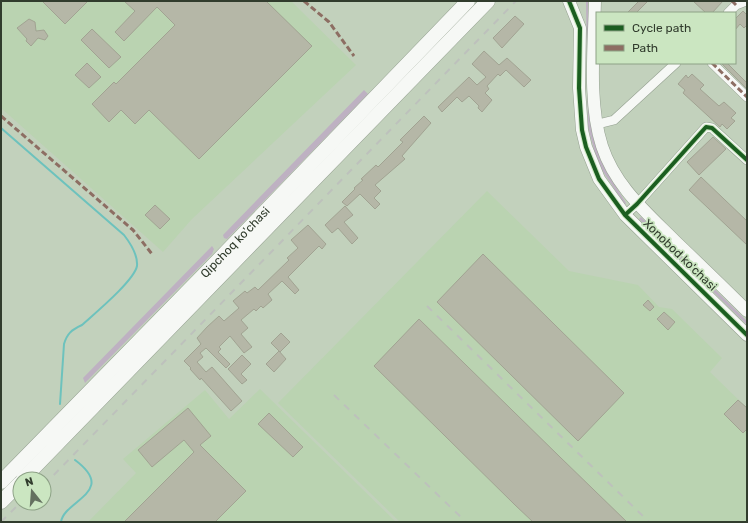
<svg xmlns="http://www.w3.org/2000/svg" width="748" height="523" font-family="Rubik,sans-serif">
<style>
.built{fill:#bad3b1}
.green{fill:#beb1c2}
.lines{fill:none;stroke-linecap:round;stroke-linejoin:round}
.stream{stroke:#6dc2bd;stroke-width:2}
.building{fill:#b5b7a7;stroke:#a1a392}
.street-casing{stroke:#94a090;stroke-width:10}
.secondary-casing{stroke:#94a090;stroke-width:13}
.primary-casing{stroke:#94a090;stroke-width:15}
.street{stroke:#f6f8f5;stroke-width:9}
.secondary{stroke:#f6f8f5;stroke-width:12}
.primary{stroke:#f6f8f5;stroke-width:14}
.rail{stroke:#bdc1bc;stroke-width:2;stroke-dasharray:7 7;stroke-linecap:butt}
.quiet{stroke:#8d6e63;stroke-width:3;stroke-dasharray:6 3;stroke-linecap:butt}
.cycleway-casing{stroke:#cbe6c1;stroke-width:6}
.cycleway{stroke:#1b5e20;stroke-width:4}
.labels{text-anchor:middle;stroke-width:3.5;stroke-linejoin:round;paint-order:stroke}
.street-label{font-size:12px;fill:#313c2d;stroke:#cbe6c1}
</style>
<rect width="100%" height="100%" fill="#c2d1bc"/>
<!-- built -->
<path class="built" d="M 1,1 L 291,1 L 356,65 L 192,219 L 163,252 L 1,108 Z
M 487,191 L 569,271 L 638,285 L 659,307 L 672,309 L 722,358 L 710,372 L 747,408 L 747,522 L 400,522 L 278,403 Z
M 260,389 L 396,522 L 88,522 L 136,473 L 123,459 L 205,390 L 229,419 Z"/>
<!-- green -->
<path class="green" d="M 586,1 L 588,1 L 591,109 L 594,138 L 605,169 L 626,203 L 625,205 L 602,170 L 595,153 L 588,127 Z
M 364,90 L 368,94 L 227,239 L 224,238 L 223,235 Z
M 641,217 L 747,321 L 747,325 L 639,219 Z
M 212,246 L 214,249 L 212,254 L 85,383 L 83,378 Z"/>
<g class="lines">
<!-- stream -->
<path class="stream" d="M 1,128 L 124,235 C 131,244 138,255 137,266 C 134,281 94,314 82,325 C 71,330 67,334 64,344 L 60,404
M 61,522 C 64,500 118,492 75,460"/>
</g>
<!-- building -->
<path class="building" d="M 42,1 L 88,1 L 65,24 Z
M 124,1 L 266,1 L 312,46 L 199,159 L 149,110 L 135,124 L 121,110 L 109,122 L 92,104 L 114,82 L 116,84 L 175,25 L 157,7 L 124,41 L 115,32 L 135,11 Z
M 639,1 L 648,1 L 636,13 L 627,13 Z
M 693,1 L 723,1 L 712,13 L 706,13 Z
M 743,11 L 747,15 L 747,25 L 744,28 L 740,24 L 735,30 L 735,19 Z
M 515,16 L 524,24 L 502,48 L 493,38 Z
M 29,19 L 35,22 L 36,31 L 44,30 L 48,36 L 45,40 L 38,38 L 31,46 L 26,41 L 27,39 L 17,28 Z
M 92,29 L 121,57 L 109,68 L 81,40 Z
M 484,51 L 499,65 L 507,58 L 531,80 L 524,87 L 506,70 L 500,76 L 498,74 L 487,86 L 489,89 L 485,93 L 492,100 L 482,112 L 478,108 L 479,106 L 469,96 L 462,102 L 457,97 L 442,112 L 438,107 L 469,77 L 477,85 L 486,77 L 472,64 Z
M 87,63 L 101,77 L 89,88 L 75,75 Z
M 721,63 L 727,63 L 747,83 L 747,89 Z
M 692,74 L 704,85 L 700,89 L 719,106 L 724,102 L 736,113 L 731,118 L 735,121 L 727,129 L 722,124 L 720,127 L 683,93 L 685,90 L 678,84 L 686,75 L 688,78 Z
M 424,116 L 431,123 L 402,156 L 405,159 L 375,185 L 381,191 L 374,198 L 380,204 L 375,209 L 360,194 L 347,206 L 342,202 L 355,189 L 354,188 L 363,180 L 361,179 L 376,165 L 378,167 L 403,142 L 400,140 Z
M 713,137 L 726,149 L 699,175 L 687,162 Z
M 701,177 L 747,221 L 747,245 L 689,190 Z
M 155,205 L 170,219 L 160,229 L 145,215 Z
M 345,206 L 353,215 L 344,222 L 358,238 L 352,244 L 338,228 L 332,233 L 325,225 Z
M 308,225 L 326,244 L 322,249 L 319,246 L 288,277 L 299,290 L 295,294 L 282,281 L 268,294 L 272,300 L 263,308 L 261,306 L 256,311 L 254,309 L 241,320 L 248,328 L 241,334 L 252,347 L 244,353 L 230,336 L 219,347 L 221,349 L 218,352 L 230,364 L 226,368 L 206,348 L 200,353 L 203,357 L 197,362 L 206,372 L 212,367 L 242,401 L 231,411 L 201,378 L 200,380 L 190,369 L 191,368 L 184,361 L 201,344 L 197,338 L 207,327 L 219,316 L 224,321 L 239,308 L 233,301 L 245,291 L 247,293 L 255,287 L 258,290 L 289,260 L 287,258 L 298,248 L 291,240 Z
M 483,254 L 624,393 L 578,441 L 437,302 Z
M 648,300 L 654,307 L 650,311 L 643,305 Z
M 664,312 L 675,322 L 668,330 L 657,319 Z
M 419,319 L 560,457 L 627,522 L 533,522 L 515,505 L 374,366 Z
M 281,333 L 290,342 L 280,352 L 271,343 Z
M 279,351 L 286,359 L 274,372 L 266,364 Z
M 242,355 L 251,364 L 241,374 L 247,380 L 242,384 L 228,369 Z
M 738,400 L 747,408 L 747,429 L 743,433 L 724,414 Z
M 188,408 L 211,436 L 200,445 L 246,491 L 215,522 L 124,522 L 194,452 L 184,440 L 152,467 L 138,450 Z
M 269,413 L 303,447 L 293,457 L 258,424 Z"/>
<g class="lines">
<!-- street casing -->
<g class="street-casing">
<path id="street" d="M 728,13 L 736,5 L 746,1
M 712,63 L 747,97
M 598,124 L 614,120 L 676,63
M 625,215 L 637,204 L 706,127 L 712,128 L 747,160"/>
</g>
<!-- secondary casing -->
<g class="secondary-casing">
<path id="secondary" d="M 569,1 L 580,28 L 579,88 L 582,130 L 586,147 L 599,179 L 625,215 L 747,335
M 595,1 C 594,46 588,103 602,146 C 615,186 646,212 675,241 C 699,264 723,287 747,311"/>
</g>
<!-- primary casing -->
<g class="primary-casing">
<g id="primary">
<path d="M 23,479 L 488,1"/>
<path id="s1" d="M 1,482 L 226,252 L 468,1"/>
<path d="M 1,502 L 20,483"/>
</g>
</g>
<!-- street -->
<use href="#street" class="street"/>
<!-- secondary -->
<use href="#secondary" class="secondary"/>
<!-- primary -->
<use href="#primary" class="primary"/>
<!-- rail -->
<path class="rail" d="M 427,306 L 649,522
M 334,395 L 466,522
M 44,485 L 516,1
M 1,522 L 20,503"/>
<!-- quiet -->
<path class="quiet" d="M 304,1 L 329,22 L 354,56
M 732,1 L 736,5
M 712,63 L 747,97
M 1,116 L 133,230 L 152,254"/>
<!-- cycleway casing -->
<g class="cycleway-casing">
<path id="cycleway" d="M 569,1 L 580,28 L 579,88 L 582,130 L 586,147 L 599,179 L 625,215 L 747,335
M 625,215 L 637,204 L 706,127 L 712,128 L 747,160"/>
</g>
<!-- cycleway -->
<use href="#cycleway" class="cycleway"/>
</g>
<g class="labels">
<!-- street labels -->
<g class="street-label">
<text dy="4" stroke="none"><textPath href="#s1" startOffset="335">Qipchoq ko'chasi</textPath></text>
<text transform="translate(680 255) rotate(44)" y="4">Xonobod ko'chasi</text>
</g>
</g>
<!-- border -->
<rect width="748" height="523" fill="none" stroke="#313c2d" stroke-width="4"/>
<!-- legend -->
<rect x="596" y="12" width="140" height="52" fill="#cbe6c1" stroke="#8da286"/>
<rect x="604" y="25" width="20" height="6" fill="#1b5e20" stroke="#8da286"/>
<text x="632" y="32" font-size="12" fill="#313c2d">Cycle path</text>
<rect x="604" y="45" width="20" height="6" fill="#8d6e63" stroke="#8da286"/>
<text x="632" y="52" font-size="12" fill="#313c2d">Path</text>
<!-- north arrow -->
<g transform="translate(32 491) rotate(343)"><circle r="19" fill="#cbe6c1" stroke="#8da286"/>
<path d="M0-3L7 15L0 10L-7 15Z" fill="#64705f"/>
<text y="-6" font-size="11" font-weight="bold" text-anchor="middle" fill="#313c2d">N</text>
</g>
</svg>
